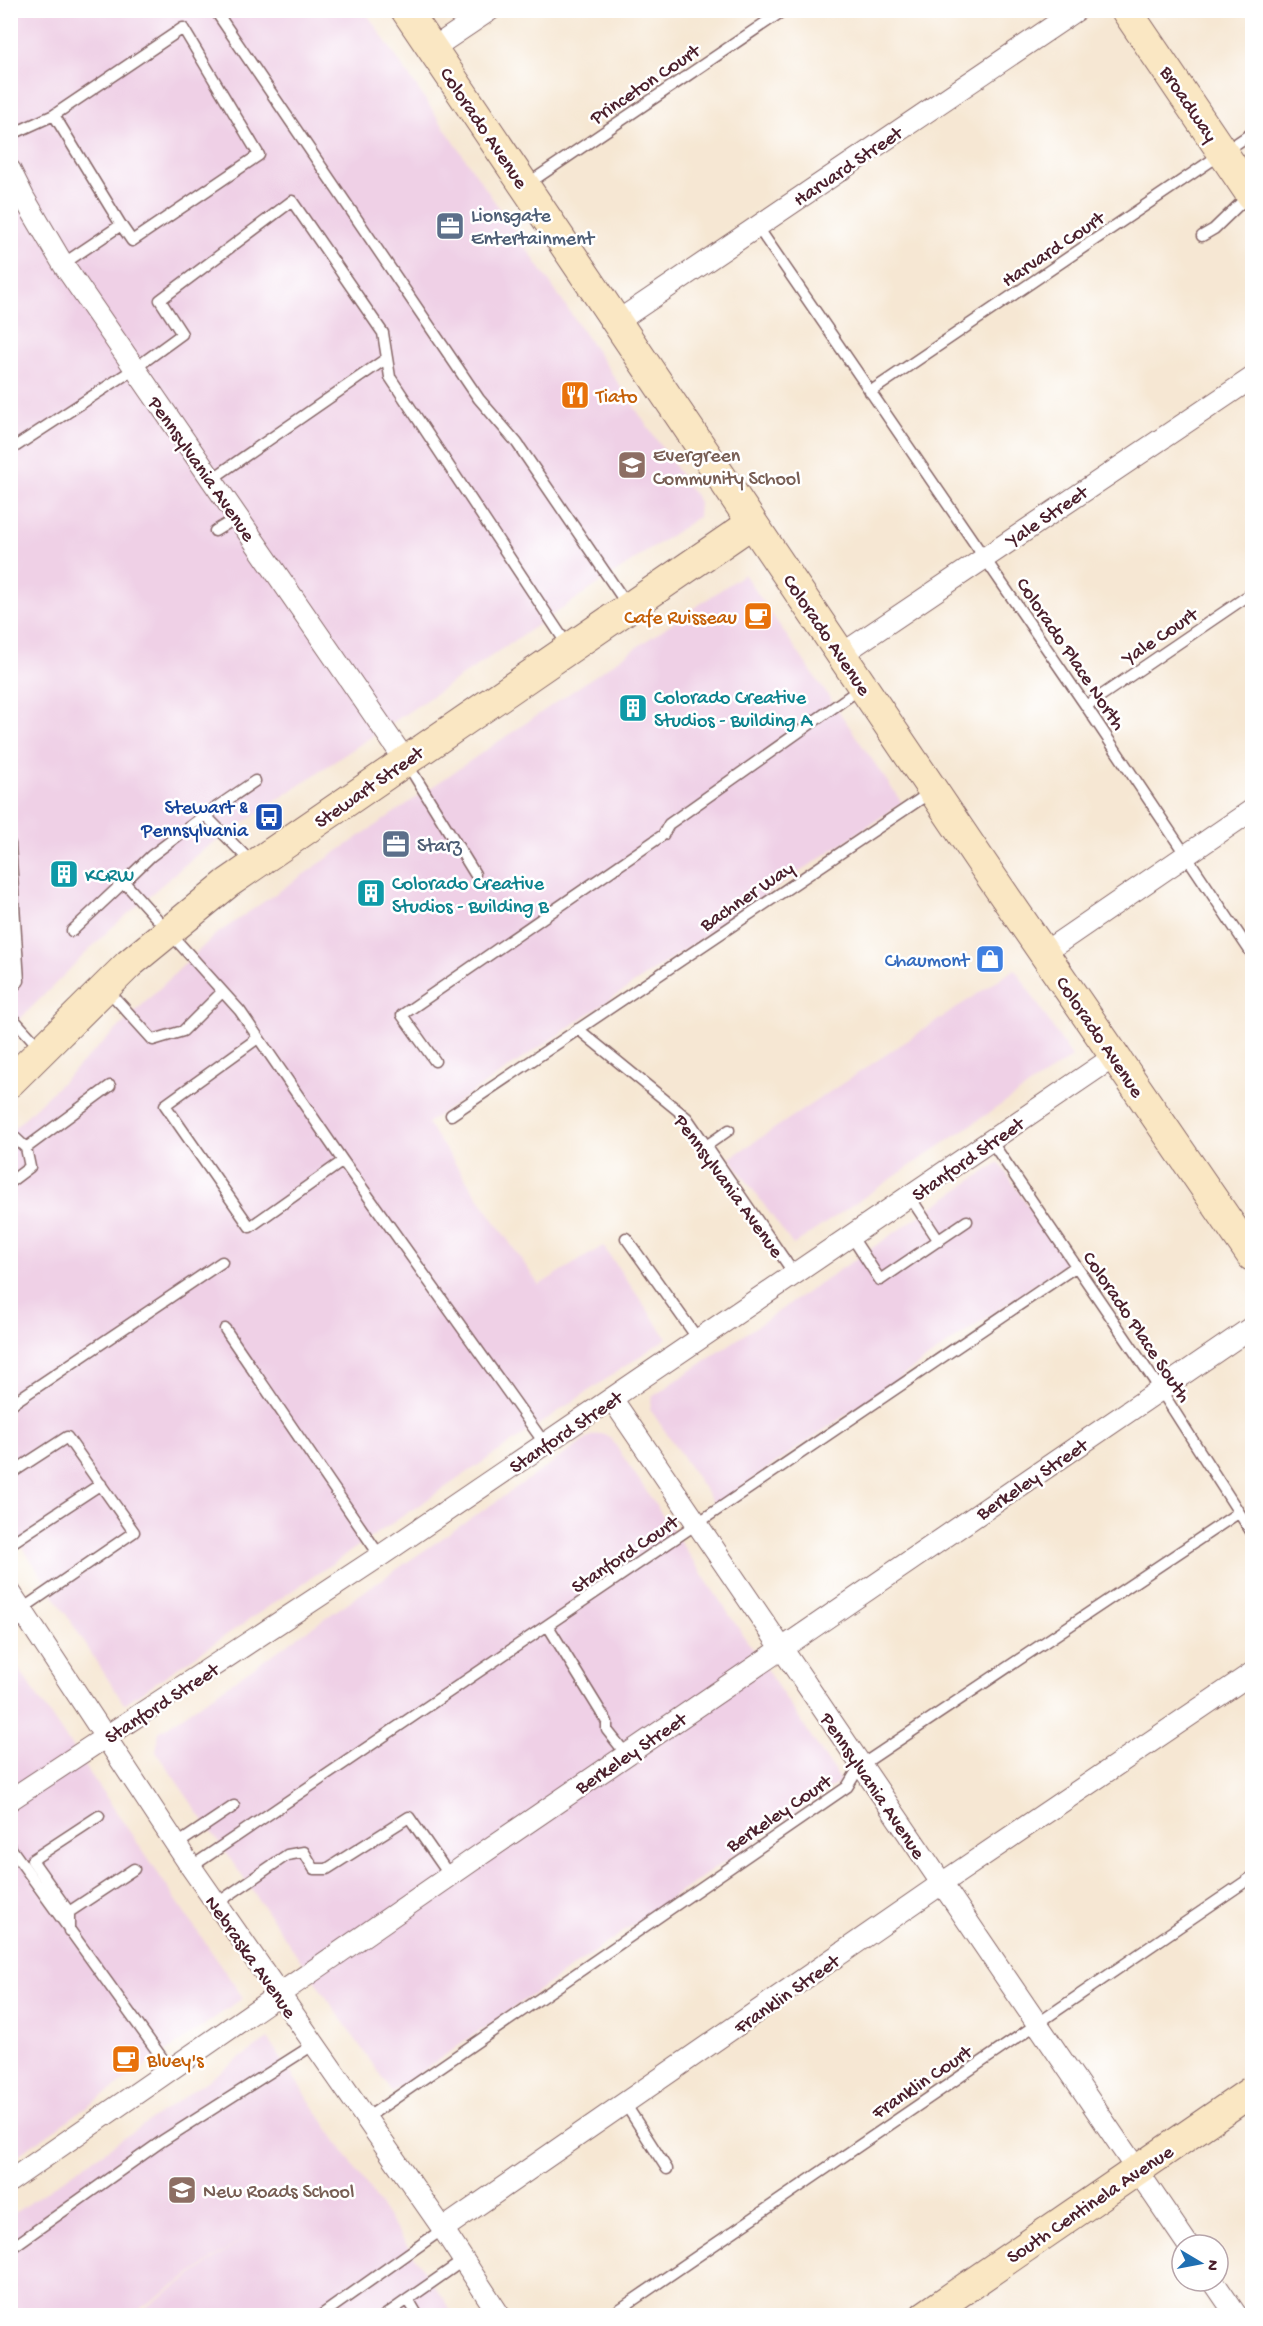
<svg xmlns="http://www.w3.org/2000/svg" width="1263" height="2326" font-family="'Gochi Hand',sans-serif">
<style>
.built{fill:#efd0e6}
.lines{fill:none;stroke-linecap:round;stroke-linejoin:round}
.lane-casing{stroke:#866566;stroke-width:13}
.street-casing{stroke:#866566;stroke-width:23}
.secondary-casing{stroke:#866566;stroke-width:32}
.lane{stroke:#fff;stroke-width:10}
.street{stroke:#fff;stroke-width:21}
.secondary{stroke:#fae7c3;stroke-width:30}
.labels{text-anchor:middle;stroke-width:5;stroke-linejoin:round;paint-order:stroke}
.street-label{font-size:20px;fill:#4a1f2b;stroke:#fff}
.service-label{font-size:20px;fill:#4e5e75;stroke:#fff;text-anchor:start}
.food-label{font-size:20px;fill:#c56008;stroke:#fff;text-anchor:start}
.education-label{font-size:20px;fill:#785e54;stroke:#fff;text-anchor:start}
.culture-label{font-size:20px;fill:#0d838f;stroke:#fff;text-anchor:start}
.transit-label{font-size:20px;fill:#164399;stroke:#fff;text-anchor:end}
.shop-label{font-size:20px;fill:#366cbe;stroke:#fff;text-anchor:end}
</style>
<rect width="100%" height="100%" fill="#fff"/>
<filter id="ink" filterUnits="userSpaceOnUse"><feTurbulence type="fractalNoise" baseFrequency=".0167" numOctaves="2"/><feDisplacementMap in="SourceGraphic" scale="12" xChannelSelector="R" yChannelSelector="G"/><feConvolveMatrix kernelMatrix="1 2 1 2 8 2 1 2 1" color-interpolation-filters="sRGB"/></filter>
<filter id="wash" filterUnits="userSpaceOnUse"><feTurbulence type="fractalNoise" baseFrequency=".008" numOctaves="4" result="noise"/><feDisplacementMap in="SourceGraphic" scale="24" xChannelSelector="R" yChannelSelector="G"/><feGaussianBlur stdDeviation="1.35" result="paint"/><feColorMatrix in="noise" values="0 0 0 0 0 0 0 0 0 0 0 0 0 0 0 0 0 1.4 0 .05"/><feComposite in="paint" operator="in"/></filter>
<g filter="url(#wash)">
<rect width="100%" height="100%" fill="#f6e7d3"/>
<!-- built -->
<path class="built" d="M 11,11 L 365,11 L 699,502 L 698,517 L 200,852 L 109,930 L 11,1028 Z
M 744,574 L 902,803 L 427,1123 L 539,1285 L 603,1246 L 667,1338 L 124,1704 L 11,1529 L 11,1131 L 215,935 Z
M 1015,969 L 1072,1057 L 793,1245 L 730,1158 Z
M 999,1162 L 1066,1263 L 715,1505 L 650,1409 L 652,1397 Z
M 602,1434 L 610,1437 L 841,1781 L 392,2092 L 156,1752 L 159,1732 L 593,1435 Z
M 10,1656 L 243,1998 L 11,2160 L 10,2160 Z
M 268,2039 L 454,2315 L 135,2315 L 260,2228 L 131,2315 L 11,2315 L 10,2216 Z"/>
</g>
<g filter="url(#ink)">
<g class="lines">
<!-- lane casing -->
<g class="lane-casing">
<path id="lane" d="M 215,10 L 479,399 L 517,443 L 628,606
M 54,115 L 121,225
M 10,135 L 54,115 L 183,28 L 259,155 L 132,241 L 121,225 L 63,264
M 526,185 L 784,10
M 757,226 L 1086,706 L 1252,954
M 1202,236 L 1214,229 L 1248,196
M 870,392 L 1252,133
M 10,450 L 134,369 L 182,334 L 160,300 L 292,201 L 383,333 L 390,377 L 568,646
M 212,479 L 387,358
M 215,531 L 238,517
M 1086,706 L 1252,593
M 406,762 L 475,874
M 205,815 L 255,781
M 10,844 L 19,981 L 10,990
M 254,865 L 205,815 L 151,856 L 124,882 L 240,1011 L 343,1161 L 545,1444
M 72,931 L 124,882
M 106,988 L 153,1040 L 183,1031 L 222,992
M 10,1015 L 40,1048
M 578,1029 L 687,1118 L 795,1275
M 258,1038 L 165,1105 L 250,1227 L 343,1161
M 435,1061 L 402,1015 L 663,835 L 669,824 L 861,688
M 451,1115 L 931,792
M 10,1133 L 26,1148 L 110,1086
M 991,1141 L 1160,1389 L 1252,1533
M 706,1146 L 729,1130
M 10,1182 L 30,1167 L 26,1148
M 910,1197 L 939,1241
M 852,1237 L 880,1280 L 967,1221
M 626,1238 L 698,1339
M 225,1329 L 380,1556
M 10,1405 L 222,1262
M 10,1474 L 67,1437 L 134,1532 L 22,1609
M 10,1544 L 101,1484
M 548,1626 L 607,1722 L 607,1730 L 626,1754
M 10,1627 L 26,1615
M 176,1845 L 234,1806
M 10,1847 L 170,2069
M 191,1867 L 1075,1267
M 216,1904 L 287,1855 L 304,1852 L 314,1869 L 327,1869 L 409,1817 L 450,1876
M 69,1912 L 134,1869
M 69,1931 L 69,1912 L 32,1860 L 99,1816
M 626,2105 L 667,2169
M 365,2119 L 847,1787 L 860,1766 L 1238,1513
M 10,2249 L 162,2141 L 313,2045
M 408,2299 L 418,2316
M 320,2316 L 443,2229
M 384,2316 L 464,2260
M 610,2316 L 1252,1877"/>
</g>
<!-- street casing -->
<g class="street-casing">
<path id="street" d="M 432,49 L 490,10
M 10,170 L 24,198 L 63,264 L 405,760
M 618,321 L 1077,10
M 842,654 L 1252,378
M 1045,952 L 1252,810
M 612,1399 L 1188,2245
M 10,1592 L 191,1867 L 443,2229 L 500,2316
M 10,1800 L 380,1556 L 1115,1056
M 10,2181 L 480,1855 L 1252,1327
M 443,2229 L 941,1884 L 1252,1673
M 1213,2281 L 1237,2316"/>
</g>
<!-- secondary casing -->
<g class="secondary-casing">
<path id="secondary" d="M 406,10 L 986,869 L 1252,1256
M 1126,10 L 1252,196
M 10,1082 L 129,964 L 228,883 L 752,523
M 925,2316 L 1252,2091"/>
</g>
<!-- lane -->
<use href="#lane" class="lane"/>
<!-- street -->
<use href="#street" class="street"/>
<!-- secondary -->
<use href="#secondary" class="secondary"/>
</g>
</g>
<!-- icons -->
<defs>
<g id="office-square" transform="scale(1.5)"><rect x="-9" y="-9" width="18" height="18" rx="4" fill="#5c6f8a" stroke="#fff"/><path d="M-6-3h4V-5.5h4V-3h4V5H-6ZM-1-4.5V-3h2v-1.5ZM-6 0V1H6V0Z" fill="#fff"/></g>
<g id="restaurant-square" transform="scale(1.5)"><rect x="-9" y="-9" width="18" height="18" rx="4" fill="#e8710a" stroke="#fff"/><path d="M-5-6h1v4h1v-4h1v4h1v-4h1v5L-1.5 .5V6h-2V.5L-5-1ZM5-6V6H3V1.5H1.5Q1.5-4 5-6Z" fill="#fff"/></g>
<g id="school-square" transform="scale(1.5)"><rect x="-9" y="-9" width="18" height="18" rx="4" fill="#8d6e63" stroke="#fff"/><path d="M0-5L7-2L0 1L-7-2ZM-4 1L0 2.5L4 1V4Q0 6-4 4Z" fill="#fff"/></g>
<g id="cafe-square" transform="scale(1.5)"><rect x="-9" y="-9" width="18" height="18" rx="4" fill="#e8710a" stroke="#fff"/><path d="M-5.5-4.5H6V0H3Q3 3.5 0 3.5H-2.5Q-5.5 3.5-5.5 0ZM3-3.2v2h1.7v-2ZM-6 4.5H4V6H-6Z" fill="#fff"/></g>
<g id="building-square" transform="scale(1.5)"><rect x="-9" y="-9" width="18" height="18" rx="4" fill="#0f9aa8" stroke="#fff"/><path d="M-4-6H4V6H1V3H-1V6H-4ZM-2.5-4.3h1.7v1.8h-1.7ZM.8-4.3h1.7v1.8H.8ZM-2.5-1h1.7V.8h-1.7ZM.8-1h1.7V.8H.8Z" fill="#fff"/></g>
<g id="bus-square" transform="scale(1.5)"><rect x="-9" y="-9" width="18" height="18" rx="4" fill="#1a4fb4" stroke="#fff"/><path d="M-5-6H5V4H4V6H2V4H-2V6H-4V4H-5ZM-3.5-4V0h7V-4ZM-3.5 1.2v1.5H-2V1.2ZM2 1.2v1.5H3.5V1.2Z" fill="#fff"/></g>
<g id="shop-square" transform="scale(1.5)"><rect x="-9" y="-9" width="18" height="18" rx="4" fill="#3f7fe0" stroke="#fff"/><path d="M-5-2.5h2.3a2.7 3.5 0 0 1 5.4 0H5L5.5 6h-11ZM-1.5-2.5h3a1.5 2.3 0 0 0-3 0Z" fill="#fff"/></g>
</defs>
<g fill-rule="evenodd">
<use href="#office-square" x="450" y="226"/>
<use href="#restaurant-square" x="575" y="395"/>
<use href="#school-square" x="632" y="465"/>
<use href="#cafe-square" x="758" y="616"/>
<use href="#building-square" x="633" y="708"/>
<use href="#bus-square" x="269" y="817"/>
<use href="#office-square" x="396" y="844"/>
<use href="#building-square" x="64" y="874"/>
<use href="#building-square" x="371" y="893"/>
<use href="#shop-square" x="990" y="959"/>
<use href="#cafe-square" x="126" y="2059"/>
<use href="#school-square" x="182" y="2190"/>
</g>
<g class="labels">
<!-- street labels -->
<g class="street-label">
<text transform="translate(644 83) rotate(-34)" y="7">Princeton Court</text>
<text transform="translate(1190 103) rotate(56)" y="7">Broadway</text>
<text transform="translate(485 127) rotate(56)" y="7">Colorado Avenue</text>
<text transform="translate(847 165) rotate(-34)" y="7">Harvard Street</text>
<text transform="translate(1052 248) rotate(-34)" y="7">Harvard Court</text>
<text transform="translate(203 468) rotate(55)" y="7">Pennsylvania Avenue</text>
<text transform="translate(1046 515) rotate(-34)" y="7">Yale Street</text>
<text transform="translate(828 634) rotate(56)" y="7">Colorado Avenue</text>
<text transform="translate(1159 635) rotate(-34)" y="7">Yale Court</text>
<text transform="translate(1072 653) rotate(56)" y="7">Colorado Place North</text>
<text transform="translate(368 786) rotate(-35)" y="7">Stewart Street</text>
<text transform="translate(746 895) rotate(-34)" y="7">Bachner Way</text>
<text transform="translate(1101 1036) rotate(56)" y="7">Colorado Avenue</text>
<text transform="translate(967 1158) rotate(-35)" y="7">Stanford Street</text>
<text transform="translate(730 1185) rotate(54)" y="7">Pennsylvania Avenue</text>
<text transform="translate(1138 1326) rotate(56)" y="7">Colorado Place South</text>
<text transform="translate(565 1431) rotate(-34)" y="7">Stanford Street</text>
<text transform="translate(1031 1478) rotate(-34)" y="7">Berkeley Street</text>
<text transform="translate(624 1553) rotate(-34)" y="7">Stanford Court</text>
<text transform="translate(161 1702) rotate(-33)" y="7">Stanford Street</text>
<text transform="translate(630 1752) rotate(-34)" y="7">Berkeley Street</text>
<text transform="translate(874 1785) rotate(56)" y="7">Pennsylvania Avenue</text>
<text transform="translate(778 1812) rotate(-34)" y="7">Berkeley Court</text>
<text transform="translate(252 1956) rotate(55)" y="7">Nebraska Avenue</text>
<text transform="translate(786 1993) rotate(-35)" y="7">Franklin Street</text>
<text transform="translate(921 2081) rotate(-34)" y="7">Franklin Court</text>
<text transform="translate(1089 2203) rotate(-34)" y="7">South Centinela Avenue</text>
</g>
<!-- service labels -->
<g class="service-label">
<text x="471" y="221">Lionsgate<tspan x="471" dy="23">Entertainment</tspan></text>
<text x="417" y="851">Starz</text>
</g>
<!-- food labels -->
<g class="food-label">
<text x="596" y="402">Tiato</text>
<text x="737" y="623" text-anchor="end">Cafe Ruisseau</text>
<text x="147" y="2066">Bluey's</text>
</g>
<!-- education labels -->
<g class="education-label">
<text x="653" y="461">Evergreen<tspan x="653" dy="23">Community School</tspan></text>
<text x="203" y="2197">New Roads School</text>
</g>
<!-- culture labels -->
<g class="culture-label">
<text x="654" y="703">Colorado Creative<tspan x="654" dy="23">Studios - Building A</tspan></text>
<text x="85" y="881">KCRW</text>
<text x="392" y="889">Colorado Creative<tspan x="392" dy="23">Studios - Building B</tspan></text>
</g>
<!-- transit labels -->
<g class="transit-label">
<text x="248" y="813">Stewart &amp;<tspan x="248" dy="23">Pennsylvania</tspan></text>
</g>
<!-- shop labels -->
<g class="shop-label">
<text x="969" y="966">Chaumont</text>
</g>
</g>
<!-- margin -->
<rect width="1263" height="2326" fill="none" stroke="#fff" stroke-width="36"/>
<!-- north arrow -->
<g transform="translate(1200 2263) rotate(100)"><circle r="28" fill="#ffffff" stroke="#b7a5aa" stroke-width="1.5"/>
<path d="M0-4.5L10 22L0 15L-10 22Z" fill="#1f6fb2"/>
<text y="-9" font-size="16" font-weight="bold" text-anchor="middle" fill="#4a1f2b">N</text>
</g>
</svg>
